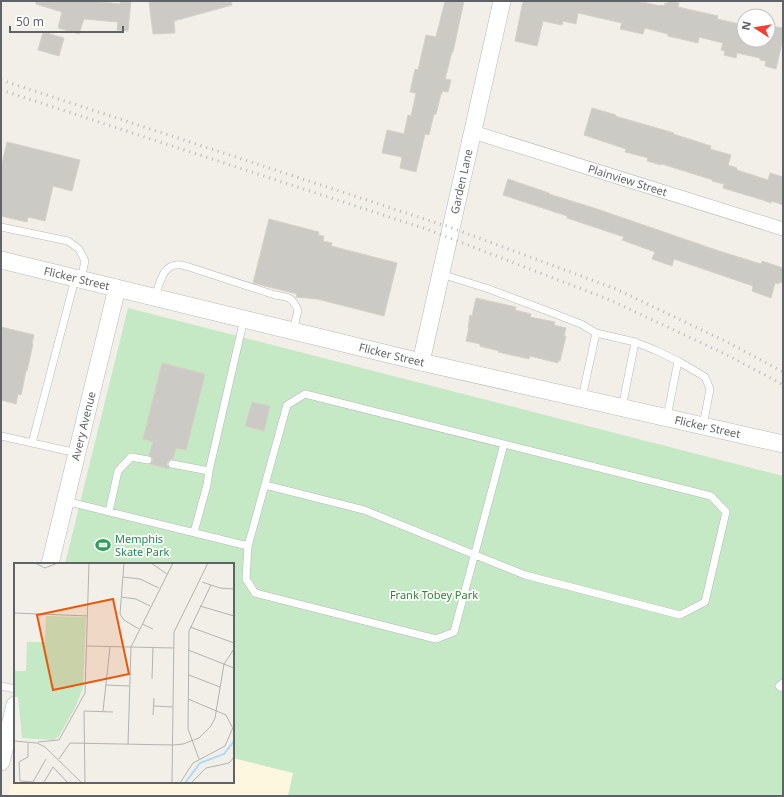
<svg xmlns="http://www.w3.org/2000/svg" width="784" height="797" font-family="'Noto Sans',sans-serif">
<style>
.commercial{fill:#fef7e0}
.green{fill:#c5e8c5}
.building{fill:#cccac5;stroke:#d6d1c6}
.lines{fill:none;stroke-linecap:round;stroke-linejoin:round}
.service-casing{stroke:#b5b8bc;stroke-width:8}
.minor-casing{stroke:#b5b8bc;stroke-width:14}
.tertiary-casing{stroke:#b5b8bc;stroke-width:18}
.service{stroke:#fff;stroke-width:7}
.minor{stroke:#fff;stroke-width:13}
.tertiary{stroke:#fff;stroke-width:17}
.rail{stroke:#b6b7b8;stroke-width:3;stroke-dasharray:1 5;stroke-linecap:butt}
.labels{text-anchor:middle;stroke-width:3.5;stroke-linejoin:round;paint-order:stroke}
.street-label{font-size:11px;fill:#5f6368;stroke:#fff}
.leisure-label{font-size:11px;fill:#27864d;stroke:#fff;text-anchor:start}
.park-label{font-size:11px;fill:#348238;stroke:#fff}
.inset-river{fill:none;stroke:#aadaff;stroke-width:2}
.inset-road{fill:none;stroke:#b3b3b1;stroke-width:1}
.view{fill:#e8590c;fill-opacity:0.15;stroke:#e8590c;stroke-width:2}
.inset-edge{fill:none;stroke:#5f6368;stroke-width:2}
</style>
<rect width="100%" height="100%" fill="#f1efe8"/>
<!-- commercial -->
<path class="commercial" d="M 233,758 L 293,773 L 288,796 L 8,796 L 15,767 L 15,782 L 233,782 Z"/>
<!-- green -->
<path class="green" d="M 128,308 L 783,476 L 783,796 L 288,796 L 293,773 L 233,758 L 233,564 L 65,564 Z"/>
<!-- building -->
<path class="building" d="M 36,1 L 94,1 L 120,4 L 120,1 L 131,1 L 128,31 L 117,30 L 118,22 L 84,19 L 79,34 L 58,28 L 62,12 L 36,4 Z
M 164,1 L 231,1 L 232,5 L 174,21 L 175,33 L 153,34 L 149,2 Z
M 445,1 L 464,1 L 453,52 L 452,52 L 445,79 L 451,80 L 448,92 L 442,91 L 442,94 L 441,94 L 436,114 L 434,114 L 429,135 L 425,134 L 416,172 L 400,168 L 402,157 L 382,153 L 387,130 L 404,134 L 408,115 L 411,116 L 416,93 L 410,92 L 415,69 L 418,70 L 426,35 L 436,37 Z
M 523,1 L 637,1 L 660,6 L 660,5 L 664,6 L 665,3 L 667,4 L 668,1 L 671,1 L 679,3 L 678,7 L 718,16 L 717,19 L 744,25 L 744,40 L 768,40 L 770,26 L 783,28 L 783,38 L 776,69 L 765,66 L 766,61 L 760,60 L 760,58 L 737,53 L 736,58 L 724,55 L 725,51 L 721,50 L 723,43 L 699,37 L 698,43 L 668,36 L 668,34 L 645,28 L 643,34 L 620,29 L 622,23 L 578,13 L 576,24 L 563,21 L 562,25 L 543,21 L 537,46 L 515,41 Z
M 43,32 L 64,38 L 59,56 L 38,50 Z
M 592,108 L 616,115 L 615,116 L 674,133 L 673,134 L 711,146 L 710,149 L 731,155 L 728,165 L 737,168 L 737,170 L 768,180 L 770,173 L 783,177 L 783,205 L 772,201 L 771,203 L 763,200 L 723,188 L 724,184 L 712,181 L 713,180 L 662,164 L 661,165 L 647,161 L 648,158 L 625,152 L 626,149 L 584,135 Z
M 7,142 L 80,160 L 72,191 L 53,186 L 45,221 L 28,217 L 27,222 L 1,216 L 1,168 Z
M 508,179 L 549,193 L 549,194 L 597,209 L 719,251 L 761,264 L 762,261 L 783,268 L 783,283 L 779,282 L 779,284 L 775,283 L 771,298 L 752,291 L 753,286 L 674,259 L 672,266 L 652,259 L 655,252 L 622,240 L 624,237 L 567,218 L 567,216 L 503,195 Z
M 269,219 L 319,232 L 318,235 L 324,236 L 323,241 L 332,243 L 331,246 L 397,263 L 384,316 L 317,299 L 296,297 L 297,294 L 253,283 Z
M 476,298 L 516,307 L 515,310 L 531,314 L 530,317 L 555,322 L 554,325 L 566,328 L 564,336 L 566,336 L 560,361 L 558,360 L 558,363 L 530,356 L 529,359 L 498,352 L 499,351 L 480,346 L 480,344 L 466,341 L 469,328 L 468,328 L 470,315 L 472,316 Z
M 1,327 L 34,335 L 32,343 L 33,344 L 27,371 L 26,371 L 21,395 L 18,394 L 16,404 L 1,400 Z
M 162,363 L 205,374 L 186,450 L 176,448 L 173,459 L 170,459 L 167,463 L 167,466 L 170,469 L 150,464 L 153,460 L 153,458 L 149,455 L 153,442 L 143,439 Z
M 252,402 L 270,406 L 264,431 L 245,426 Z"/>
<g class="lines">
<!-- service casing -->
<g class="service-casing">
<path id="service" d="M 1,227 L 68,241 L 79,249 L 85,261 L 81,279
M 441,274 L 486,288 L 550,312 L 581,324 L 596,333 L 635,342 L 655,350 L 678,361 L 705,377 L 710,389 L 703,426
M 155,297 C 159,286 162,266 176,265 C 180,264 185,266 189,267 L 275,295 C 290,298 291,296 298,310 L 293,331
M 582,398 L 596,333
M 622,408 L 635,342
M 667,417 L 678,361
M 1,436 L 77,453
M 32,443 L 75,279
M 172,464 L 209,471
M 265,485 L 364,510 L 525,575 L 680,615 L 705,602 L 726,512 L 711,496 L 305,394 L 287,405 L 248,546 L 246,579 L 255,593 L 436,639 L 454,632 L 504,444
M 65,501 L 248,546
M 109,512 L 118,471 L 131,457 L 148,460
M 194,532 L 207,485 L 209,471 L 244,319
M 783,683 L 779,686 L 783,688
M 1,686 L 15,689"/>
</g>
<!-- minor casing -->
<g class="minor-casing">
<g id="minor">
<path id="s1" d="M 473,132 L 783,229"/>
</g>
</g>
<!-- tertiary casing -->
<g class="tertiary-casing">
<g id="tertiary">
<path id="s2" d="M 1,260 L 421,362 L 783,444"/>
<path id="s3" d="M 421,362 L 502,1"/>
<path id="s4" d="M 50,564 L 117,288"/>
<path d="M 1,762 L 15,705"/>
</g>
</g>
<!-- service -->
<use href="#service" class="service"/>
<!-- minor -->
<use href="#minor" class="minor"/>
<!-- tertiary -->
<use href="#tertiary" class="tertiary"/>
<!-- rail -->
<path class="rail" d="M 1,80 L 452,228 L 616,289 L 729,343 L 783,372
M 1,90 L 429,230 L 610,300 L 723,353 L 769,377 L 783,385"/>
</g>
<!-- icons -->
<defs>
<g id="stadium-bare" transform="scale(1.2)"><path d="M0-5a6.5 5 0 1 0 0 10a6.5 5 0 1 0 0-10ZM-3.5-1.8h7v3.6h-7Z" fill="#2e9e5b" stroke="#fff" stroke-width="2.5" paint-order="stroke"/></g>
</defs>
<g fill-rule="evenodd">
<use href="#stadium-bare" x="103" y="545"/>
</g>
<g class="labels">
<!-- street labels -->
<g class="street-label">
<text dy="4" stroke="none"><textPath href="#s1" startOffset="162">Plainview Street</textPath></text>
<text dy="4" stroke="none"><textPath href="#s3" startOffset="185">Garden Lane</textPath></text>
<text dy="4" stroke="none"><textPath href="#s2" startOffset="78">Flicker Street</textPath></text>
<text dy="4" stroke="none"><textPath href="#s2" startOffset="402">Flicker Street</textPath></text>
<text dy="4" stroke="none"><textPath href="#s4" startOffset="142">Avery Avenue</textPath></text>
<text dy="4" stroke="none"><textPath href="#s2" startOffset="726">Flicker Street</textPath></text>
</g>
<!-- leisure labels -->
<g class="leisure-label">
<text x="115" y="543">Memphis<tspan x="115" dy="13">Skate Park</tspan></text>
</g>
<!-- park labels -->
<g class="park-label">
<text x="434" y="599">Frank Tobey Park</text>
</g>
</g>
<!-- overview -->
<g transform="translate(14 563)">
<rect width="220" height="220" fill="#f1efe8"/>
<path d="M 32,53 L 72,54 L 69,124 L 61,145 L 45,173 L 40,177 L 8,175 L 4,134 L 0,134 L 0,108 L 12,108 L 13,79 L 31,79 Z" fill="#c5e8c5"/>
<path class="inset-river" d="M 171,220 L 186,200 L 210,191 L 220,178"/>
<path class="inset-road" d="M 21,0 L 31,5 L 44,0M 110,0 L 106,51 L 110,57 L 125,66M 137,0 L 153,11M 109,14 L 126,16 L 145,25M 188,19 L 206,25 L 220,26M 107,34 L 122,36 L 136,43M 186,43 L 220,53M 0,50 L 74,53M 128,61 L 139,66M 176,64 L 220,80M 73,83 L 160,85M 174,87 L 220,105M 175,112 L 206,124M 138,116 L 139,84M 92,122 L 115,123M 174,136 L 212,152 L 218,164M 140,143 L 159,144M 89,148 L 96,84M 139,152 L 140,135M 0,178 L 23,180 L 31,184 L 68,220M 24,179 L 45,177 L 71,130 L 75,0M 14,180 L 14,194 L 5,199 L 6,218 L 19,219 L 32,196M 114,181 L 117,84 L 159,0M 45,196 L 56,180 L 159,182 L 169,181 L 185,175 L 197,163 L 201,155 L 210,101 L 220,86M 185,196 L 174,166 L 175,68 L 197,22M 30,219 L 39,204 L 54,220M 71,220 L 70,148 L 99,149M 158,220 L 160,69 L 194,0M 166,220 L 179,200 L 211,183 L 220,162M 177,220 L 192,205 L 215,200 L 220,194"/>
<path class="view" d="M 99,36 L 115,111 L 39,127 L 23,52 Z"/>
<rect width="220" height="220" class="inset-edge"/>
</g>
<!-- border -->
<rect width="784" height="797" fill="none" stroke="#5f6368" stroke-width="4"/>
<!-- north arrow -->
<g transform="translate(756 28) rotate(282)"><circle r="19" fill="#ffffff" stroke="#bfc1c3"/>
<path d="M0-3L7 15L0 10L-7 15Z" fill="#ea4335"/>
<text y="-6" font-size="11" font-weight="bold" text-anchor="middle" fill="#5f6368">N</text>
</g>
<!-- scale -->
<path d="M10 26v6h113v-6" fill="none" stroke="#5f6368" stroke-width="2"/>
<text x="16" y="26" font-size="12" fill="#5f6368" stroke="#ffffff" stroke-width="3" paint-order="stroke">50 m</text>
</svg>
